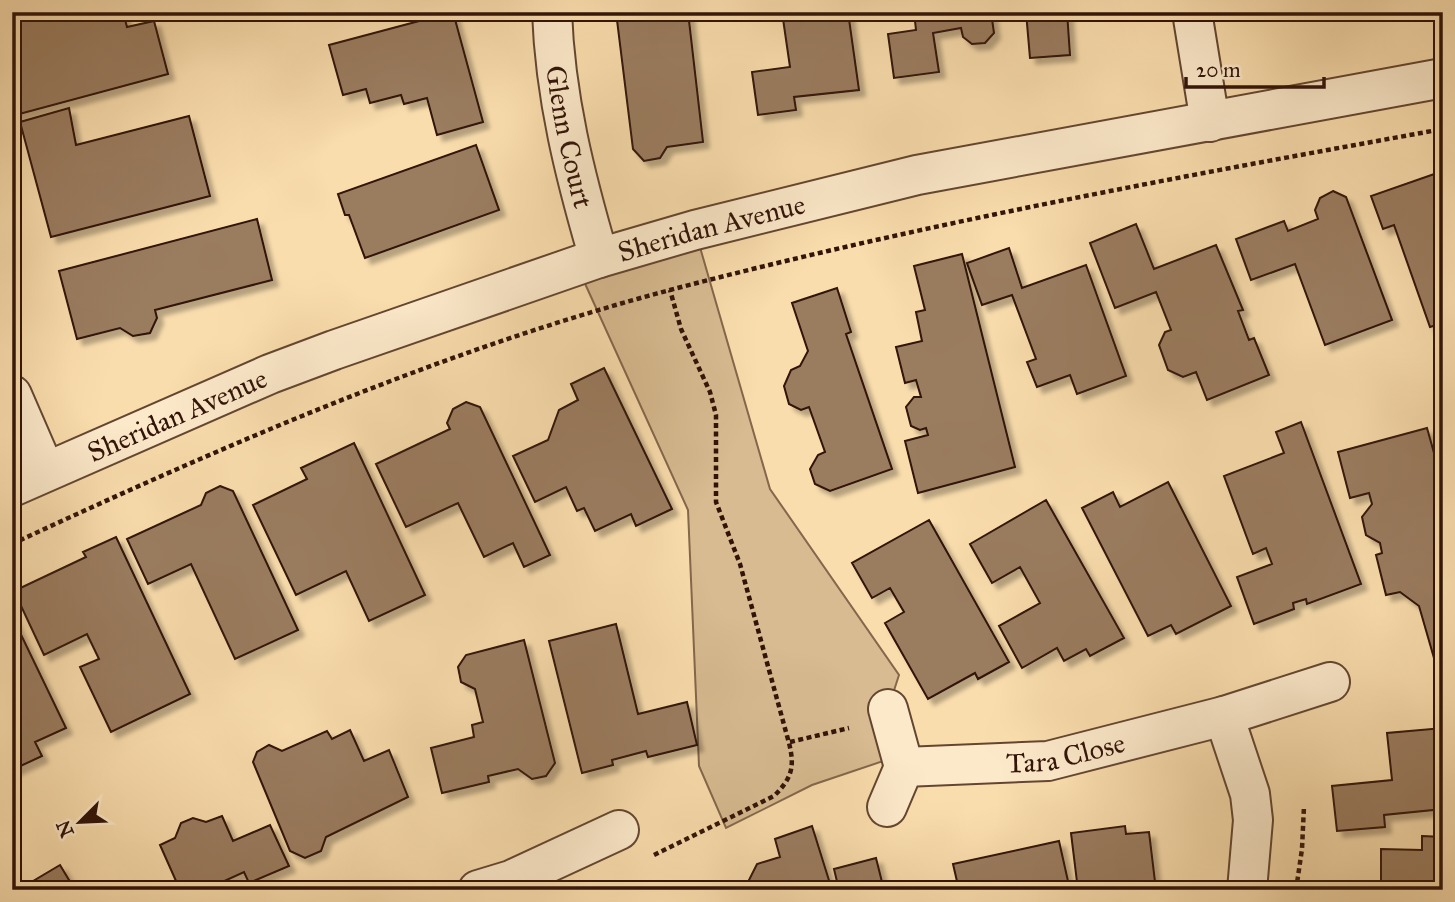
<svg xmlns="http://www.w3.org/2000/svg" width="1455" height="902" font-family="'IM FELL Great Primer',serif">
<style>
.green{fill:#d8bb91;stroke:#84674c;stroke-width:2}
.building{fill:#9a7c5e;stroke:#311308;stroke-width:2;filter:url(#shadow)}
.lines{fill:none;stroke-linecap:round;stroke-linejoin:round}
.minor-casing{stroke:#634631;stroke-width:42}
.path{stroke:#311308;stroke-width:4.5;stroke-dasharray:5 3.5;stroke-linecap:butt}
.minor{stroke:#fce9ca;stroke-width:38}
.labels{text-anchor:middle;stroke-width:7;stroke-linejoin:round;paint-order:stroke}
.street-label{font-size:28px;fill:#311308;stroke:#fce9ca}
</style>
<defs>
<filter id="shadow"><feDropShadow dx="6" dy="6" stdDeviation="2" flood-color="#0004"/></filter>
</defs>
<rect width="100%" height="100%" fill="#faddad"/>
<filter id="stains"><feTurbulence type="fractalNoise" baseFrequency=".00286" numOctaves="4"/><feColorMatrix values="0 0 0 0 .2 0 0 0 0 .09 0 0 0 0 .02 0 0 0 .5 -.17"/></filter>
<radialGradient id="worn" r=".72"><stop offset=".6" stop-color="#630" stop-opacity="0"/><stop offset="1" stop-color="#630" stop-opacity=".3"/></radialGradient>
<!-- green -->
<path class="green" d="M 695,230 L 770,489 L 899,675 L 888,709 L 901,755 L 812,785 L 726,828 L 699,766 L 688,510 L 577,266 Z"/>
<!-- building -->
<path class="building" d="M 12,12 L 88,12 L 89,18 L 91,12 L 123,12 L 127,27 L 154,21 L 168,74 L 12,116 Z
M 453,12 L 483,122 L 437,135 L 427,98 L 404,104 L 401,95 L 370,103 L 366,89 L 343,95 L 329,45 Z
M 616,12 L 688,12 L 703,142 L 667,147 L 660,158 L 644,161 L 633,149 Z
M 782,12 L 848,12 L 859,90 L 794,97 L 796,110 L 758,115 L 752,72 L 790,67 Z
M 914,12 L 991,12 L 994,33 L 985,43 L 972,44 L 963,37 L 961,28 L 933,33 L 939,72 L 894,78 L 888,34 L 916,30 Z
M 1026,12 L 1067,12 L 1070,55 L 1030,58 Z
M 69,108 L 76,145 L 189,116 L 210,196 L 51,237 L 20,122 Z
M 476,145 L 499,210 L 365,258 L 349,215 L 345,215 L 338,194 Z
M 1443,171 L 1443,218 L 1439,219 L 1443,230 L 1443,323 L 1430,327 L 1394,225 L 1383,229 L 1371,196 Z
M 1333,191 L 1346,197 L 1392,320 L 1325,345 L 1295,264 L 1251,280 L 1236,239 L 1284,221 L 1288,231 L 1318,219 L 1315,210 L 1320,198 Z
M 257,219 L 272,280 L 155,310 L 157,318 L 150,333 L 133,336 L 120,328 L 77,339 L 59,271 Z
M 1136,224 L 1154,269 L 1216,245 L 1243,310 L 1238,311 L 1249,340 L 1254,338 L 1269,375 L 1207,400 L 1196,372 L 1183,377 L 1168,370 L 1159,345 L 1165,332 L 1171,330 L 1156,292 L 1115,308 L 1090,243 Z
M 1009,248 L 1022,288 L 1086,265 L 1126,376 L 1077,394 L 1070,375 L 1037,387 L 1027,362 L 1036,359 L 1012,295 L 982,305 L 967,263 Z
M 962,254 L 1015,467 L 918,493 L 905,441 L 928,435 L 926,428 L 920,430 L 911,426 L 906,407 L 914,397 L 921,397 L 916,380 L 905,383 L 896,347 L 922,341 L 916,312 L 925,310 L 914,266 Z
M 837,288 L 851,332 L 846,334 L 892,469 L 830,491 L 815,484 L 810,469 L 818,455 L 825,452 L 809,407 L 801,410 L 789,404 L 784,386 L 791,370 L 800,366 L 808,351 L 792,303 Z
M 604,368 L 672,509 L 636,526 L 631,514 L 595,531 L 584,508 L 577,511 L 566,487 L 535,502 L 513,456 L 548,440 L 559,410 L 578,400 L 571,384 Z
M 466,402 L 480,407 L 550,555 L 524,567 L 513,543 L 484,557 L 458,503 L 406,527 L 376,464 L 450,429 L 447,423 L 453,409 Z
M 1301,422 L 1361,584 L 1307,604 L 1306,599 L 1293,603 L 1294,609 L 1254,624 L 1237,577 L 1272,564 L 1266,548 L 1253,554 L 1224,476 L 1284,453 L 1276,432 Z
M 1427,428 L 1443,485 L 1443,656 L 1434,658 L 1419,606 L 1400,592 L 1386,595 L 1376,555 L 1382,553 L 1380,543 L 1366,535 L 1362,517 L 1372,504 L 1369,493 L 1350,498 L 1338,452 Z
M 354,443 L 425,595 L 369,621 L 346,571 L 296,595 L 253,505 L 307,479 L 301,468 Z
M 1168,482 L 1231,606 L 1176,634 L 1171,625 L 1148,636 L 1082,508 L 1113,492 L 1120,507 Z
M 220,486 L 233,491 L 298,630 L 235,659 L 191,564 L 148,584 L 127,539 L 201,505 L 206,493 Z
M 1046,500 L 1124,638 L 1090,656 L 1086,649 L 1064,661 L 1057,648 L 1022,668 L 999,626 L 1040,603 L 1020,567 L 992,583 L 970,544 Z
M 929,520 L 1009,662 L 978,679 L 975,673 L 928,699 L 885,623 L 904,612 L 890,588 L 872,598 L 852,563 Z
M 116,537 L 190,694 L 111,732 L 80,667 L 99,659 L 87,634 L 44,655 L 14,591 L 86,557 L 83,552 Z
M 12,616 L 66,728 L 35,742 L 42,756 L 12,770 Z
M 616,624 L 638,714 L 687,702 L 697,745 L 648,757 L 646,751 L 612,760 L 613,765 L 582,773 L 549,641 Z
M 524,640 L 555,763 L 546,776 L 532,779 L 518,769 L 488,776 L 489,782 L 442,793 L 431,748 L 474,737 L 472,725 L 483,722 L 475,689 L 461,682 L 458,667 L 466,655 Z
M 1443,728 L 1443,809 L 1384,815 L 1385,827 L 1337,831 L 1332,786 L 1392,780 L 1387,733 Z
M 350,730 L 364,761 L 389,750 L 408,797 L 326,837 L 321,851 L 305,858 L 290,851 L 253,762 L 257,752 L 269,745 L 282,751 L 327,731 L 332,739 Z
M 222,816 L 233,841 L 270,825 L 289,866 L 249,883 L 244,872 L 211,887 L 212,890 L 180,890 L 160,845 L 175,838 L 181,823 L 193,818 L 206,822 Z
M 812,826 L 832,890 L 744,890 L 757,864 L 780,857 L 775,839 Z
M 1125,826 L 1126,834 L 1149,832 L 1156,890 L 1078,890 L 1071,833 Z
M 1422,836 L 1443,837 L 1443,890 L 1381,890 L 1381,849 L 1422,850 Z
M 1059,841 L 1070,890 L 959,890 L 953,864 Z
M 876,858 L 884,890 L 839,890 L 834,869 Z
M 60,865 L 75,890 L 18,890 Z"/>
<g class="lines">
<!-- minor casing -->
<g class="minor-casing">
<g id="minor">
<path id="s1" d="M 552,12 C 555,97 575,176 599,258"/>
<path d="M 1192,12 L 1210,122"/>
<path d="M 12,395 L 45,471"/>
<path id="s2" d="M 12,487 L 270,374 L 334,350 L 599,258 L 695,230 L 917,175 L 1443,78"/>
<path d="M 888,709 L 904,767"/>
<path d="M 1224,716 L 1250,794 L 1253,820 L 1247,890"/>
<path id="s3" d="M 887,807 L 904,767 L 1048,761 L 1224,716 L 1330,682"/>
<path d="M 478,890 L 511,880 L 619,830"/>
</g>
</g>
<!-- path -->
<path class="path" d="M 12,544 C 225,445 443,350 670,290 C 925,223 1184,176 1443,129
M 790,742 L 849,728
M 654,855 L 774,796 C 792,778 795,767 789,743 L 740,564 L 716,502 L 716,415 L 710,392 L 681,329 L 670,290
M 1296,890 L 1302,849 L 1304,806"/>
<!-- minor -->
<use href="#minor" class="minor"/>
</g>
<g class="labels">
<!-- street labels -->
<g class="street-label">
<text dy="10" stroke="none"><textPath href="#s1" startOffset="126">Glenn Court</textPath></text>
<text dy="10" stroke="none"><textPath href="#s2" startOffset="747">Sheridan Avenue</textPath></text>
<text dy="10" stroke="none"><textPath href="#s2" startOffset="180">Sheridan Avenue</textPath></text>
<text dy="10" stroke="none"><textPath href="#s3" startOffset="206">Tara Close</textPath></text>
</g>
</g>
<!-- margin -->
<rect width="1455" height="902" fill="none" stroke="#faddad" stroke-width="42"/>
<rect x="14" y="14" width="1427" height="874" fill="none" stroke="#311308" stroke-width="3.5"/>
<rect x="21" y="21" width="1413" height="860" fill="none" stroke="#311308" stroke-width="2"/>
<!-- north arrow -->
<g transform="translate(80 822) rotate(246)" stroke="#fce9ca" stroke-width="5" paint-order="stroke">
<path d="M0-5L12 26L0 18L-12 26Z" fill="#311308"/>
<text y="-10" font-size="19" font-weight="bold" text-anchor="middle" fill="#311308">N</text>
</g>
<!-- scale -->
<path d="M1186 77v10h138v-10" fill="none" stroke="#311308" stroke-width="3.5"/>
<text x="1196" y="77" font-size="21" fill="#311308" stroke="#fce9ca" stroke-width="5" paint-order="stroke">20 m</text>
<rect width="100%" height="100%" filter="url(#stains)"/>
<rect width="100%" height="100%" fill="url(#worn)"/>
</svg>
